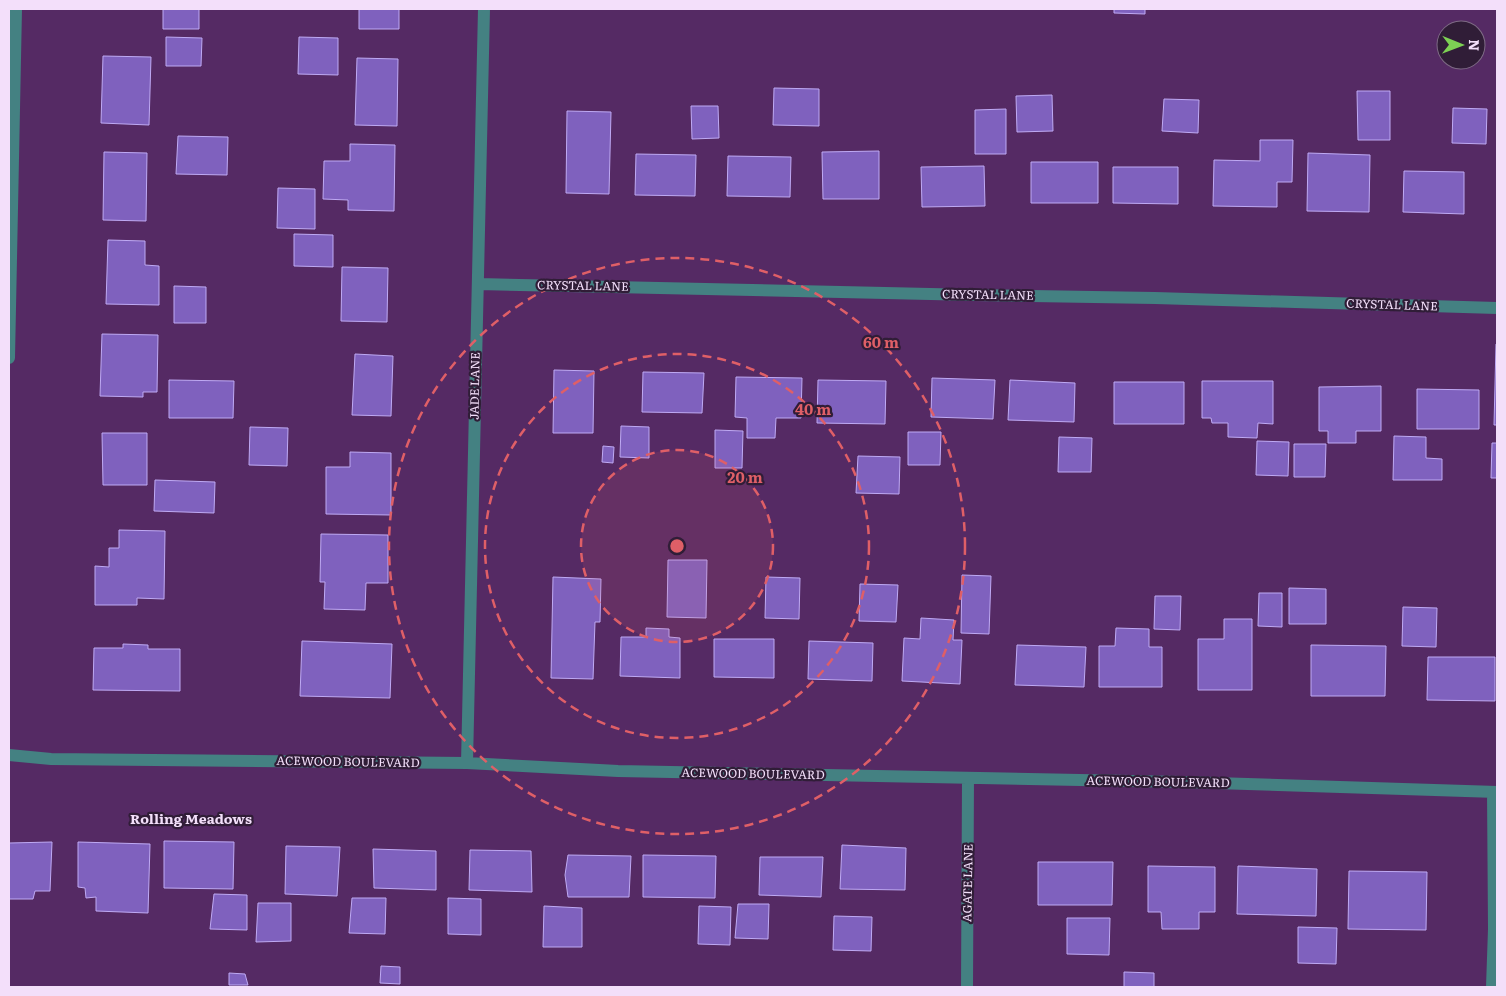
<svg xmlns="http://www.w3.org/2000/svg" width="1506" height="996" font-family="Literata,serif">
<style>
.building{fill:#7f61be;stroke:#bfaaf4}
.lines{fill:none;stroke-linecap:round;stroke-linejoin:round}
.minor{stroke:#448182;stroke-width:12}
.ring{fill:none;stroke:#df5f67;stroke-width:2.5;stroke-dasharray:9 6}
.labels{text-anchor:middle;stroke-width:4.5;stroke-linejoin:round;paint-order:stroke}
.street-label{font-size:12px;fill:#f3dffa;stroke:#301d37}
.neighbourhood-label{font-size:14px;font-weight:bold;fill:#f3dffa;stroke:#301d37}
.centre{fill:#df5f67;stroke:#301d37;stroke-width:2.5}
.ring-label{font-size:15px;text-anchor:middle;font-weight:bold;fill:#df5f67;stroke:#301d37;stroke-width:4.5;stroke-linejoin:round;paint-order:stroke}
</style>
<rect width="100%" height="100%" fill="#552a64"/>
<!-- building -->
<path class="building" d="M 163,9 L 199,9 L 199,29 L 163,29 Z
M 359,9 L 399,9 L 399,29 L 359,29 Z
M 1114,9 L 1145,9 L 1145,14 L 1114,13 Z
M 166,37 L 202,38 L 201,66 L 166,66 Z
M 299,37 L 338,38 L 338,75 L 298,74 Z
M 103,56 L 151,57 L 149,125 L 101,123 Z
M 357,58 L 398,59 L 397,126 L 355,125 Z
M 774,88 L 819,89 L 819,126 L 773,125 Z
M 1357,91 L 1390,91 L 1390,140 L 1358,140 Z
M 1052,95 L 1053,131 L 1017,132 L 1016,96 Z
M 1164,99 L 1199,100 L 1198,133 L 1162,131 Z
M 691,106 L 718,106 L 719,138 L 692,139 Z
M 1453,108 L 1487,109 L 1486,144 L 1452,143 Z
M 1006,109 L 1006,154 L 975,154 L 975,110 Z
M 567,111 L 611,112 L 609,194 L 566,193 Z
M 178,136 L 228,137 L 227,175 L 176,174 Z
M 1260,140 L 1293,140 L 1292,182 L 1277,182 L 1277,207 L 1213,206 L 1214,160 L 1260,161 Z
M 350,144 L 395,145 L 394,211 L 348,210 L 348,200 L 323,199 L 324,161 L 350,161 Z
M 879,151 L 879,199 L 823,199 L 822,152 Z
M 104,152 L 147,153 L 146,221 L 103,220 Z
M 1308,153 L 1370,155 L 1369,212 L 1307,211 Z
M 636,154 L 696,155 L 695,196 L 635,195 Z
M 728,156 L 791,157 L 790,197 L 727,196 Z
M 1031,162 L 1098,162 L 1098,203 L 1031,203 Z
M 984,166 L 985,206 L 922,207 L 921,167 Z
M 1113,167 L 1178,167 L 1178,204 L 1113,203 Z
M 1404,171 L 1464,172 L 1464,214 L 1403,212 Z
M 278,188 L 315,189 L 315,229 L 277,228 Z
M 294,234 L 333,235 L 333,267 L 294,266 Z
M 108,240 L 145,241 L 145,265 L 159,266 L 159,305 L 106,304 Z
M 342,267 L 388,268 L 387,322 L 341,321 Z
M 174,286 L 206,287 L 206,323 L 174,323 Z
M 102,334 L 158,335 L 157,392 L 143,392 L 143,397 L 100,396 Z
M 1496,344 L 1497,344 L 1497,425 L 1494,425 Z
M 355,354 L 393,356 L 391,416 L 352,415 Z
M 554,370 L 594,371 L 593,433 L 553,433 Z
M 643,372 L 704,373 L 702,413 L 642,412 Z
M 736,377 L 802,378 L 801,418 L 776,418 L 775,438 L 747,438 L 747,418 L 735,417 Z
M 932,378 L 995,380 L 993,419 L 931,417 Z
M 169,380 L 234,381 L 233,418 L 169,418 Z
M 818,380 L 886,381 L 885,424 L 817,423 Z
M 1010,380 L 1075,383 L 1074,422 L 1008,420 Z
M 1202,381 L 1273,381 L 1273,424 L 1258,423 L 1257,438 L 1228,437 L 1228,423 L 1212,423 L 1211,418 L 1202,418 Z
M 1114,382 L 1184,382 L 1184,424 L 1114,424 Z
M 1381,386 L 1381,431 L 1356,431 L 1356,443 L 1328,443 L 1328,431 L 1319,431 L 1319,387 Z
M 1417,389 L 1479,390 L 1479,429 L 1417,429 Z
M 621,426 L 649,427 L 649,458 L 620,457 Z
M 250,427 L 288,428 L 287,466 L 249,465 Z
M 715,430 L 743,431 L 742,468 L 715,468 Z
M 908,432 L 941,432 L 940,465 L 908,465 Z
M 102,433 L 147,433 L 147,485 L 103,485 Z
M 1394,436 L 1426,437 L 1426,458 L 1442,459 L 1442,480 L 1393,480 Z
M 1059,437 L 1092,438 L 1091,472 L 1058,472 Z
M 1257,441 L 1289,442 L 1288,476 L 1256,475 Z
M 1492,443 L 1497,443 L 1497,478 L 1491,478 Z
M 1294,444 L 1326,444 L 1325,477 L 1294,477 Z
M 603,446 L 614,447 L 613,463 L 602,462 Z
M 350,452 L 391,453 L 391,515 L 326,514 L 326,467 L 350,467 Z
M 858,456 L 900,457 L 899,494 L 856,493 Z
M 155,480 L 215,482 L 214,513 L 154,511 Z
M 119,530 L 165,531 L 164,599 L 137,598 L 137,605 L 95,605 L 95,566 L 109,567 L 109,548 L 119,548 Z
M 321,534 L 388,535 L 388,583 L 366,583 L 365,610 L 324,609 L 325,582 L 320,582 Z
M 668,560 L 707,560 L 706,618 L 667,617 Z
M 962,575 L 991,576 L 989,634 L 961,633 Z
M 553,577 L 601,579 L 600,622 L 595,622 L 593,679 L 551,678 Z
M 766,577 L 800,578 L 799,619 L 765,618 Z
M 860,584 L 898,585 L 896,622 L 859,621 Z
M 1289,588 L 1326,589 L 1326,624 L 1289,624 Z
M 1259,593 L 1282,593 L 1282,627 L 1258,626 Z
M 1155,596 L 1181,596 L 1180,630 L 1154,629 Z
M 1403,607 L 1437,608 L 1436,647 L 1402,646 Z
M 921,618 L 954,620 L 953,640 L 962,640 L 960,684 L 902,681 L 904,638 L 920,639 Z
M 1224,619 L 1252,619 L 1252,690 L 1198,690 L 1198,639 L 1224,639 Z
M 646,628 L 669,629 L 669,637 L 680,638 L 680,678 L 620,676 L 621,637 L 646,637 Z
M 1116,628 L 1149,629 L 1149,647 L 1162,647 L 1162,687 L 1099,687 L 1099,646 L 1115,646 Z
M 714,639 L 774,639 L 774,678 L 714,677 Z
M 302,641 L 392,644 L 390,698 L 300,696 Z
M 809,641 L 873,643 L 872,681 L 808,679 Z
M 123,644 L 148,645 L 148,649 L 180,649 L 180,691 L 93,690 L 94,648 L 123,648 Z
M 1017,645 L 1086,647 L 1084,687 L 1015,685 Z
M 1311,645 L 1386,646 L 1385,696 L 1311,696 Z
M 1428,657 L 1495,657 L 1495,701 L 1427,700 Z
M 164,841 L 234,842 L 233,889 L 164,888 Z
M 52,842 L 50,891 L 35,891 L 33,899 L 9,899 L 9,843 Z
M 78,842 L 150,844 L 148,913 L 96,911 L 96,897 L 86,898 L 85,888 L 78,887 Z
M 842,845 L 906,848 L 905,890 L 840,889 Z
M 286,846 L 340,847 L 337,896 L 285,894 Z
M 373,849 L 436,851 L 436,890 L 374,888 Z
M 470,850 L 531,851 L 532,892 L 469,890 Z
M 568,855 L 631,856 L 629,897 L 568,897 L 565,875 Z
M 643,855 L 716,856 L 715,898 L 643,897 Z
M 760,857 L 823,857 L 821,897 L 759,895 Z
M 1038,862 L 1113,862 L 1112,905 L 1038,905 Z
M 1148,866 L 1215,867 L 1215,912 L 1199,912 L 1199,929 L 1162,929 L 1161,912 L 1148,912 Z
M 1238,866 L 1317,869 L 1316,916 L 1237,914 Z
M 1349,871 L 1427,872 L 1426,930 L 1348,929 Z
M 214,894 L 247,895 L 247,930 L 210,929 Z
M 352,898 L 386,898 L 385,934 L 349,933 Z
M 448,898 L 481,899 L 481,935 L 448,934 Z
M 258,903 L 291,903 L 291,941 L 256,942 Z
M 738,904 L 769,904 L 768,939 L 735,938 Z
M 544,906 L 582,908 L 582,947 L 543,947 Z
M 699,906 L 731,907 L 730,945 L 698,944 Z
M 834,916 L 872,917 L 871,951 L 833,950 Z
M 1067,918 L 1110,918 L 1109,955 L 1067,954 Z
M 1298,927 L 1337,928 L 1336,964 L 1298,963 Z
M 381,966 L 400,967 L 400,984 L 380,983 Z
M 1124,972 L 1154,973 L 1154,987 L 1124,987 Z
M 229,973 L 245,974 L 248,985 L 229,985 Z"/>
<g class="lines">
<!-- minor -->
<path class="minor" d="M 478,284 L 975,295 L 1155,298 L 1497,308
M 9,358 L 16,9
M 9,755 L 51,759 L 467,763 L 618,771 L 1182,782 L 1497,792
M 467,763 L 484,9
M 967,987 L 968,779
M 1492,987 L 1494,929 L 1493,792"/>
</g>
<!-- distance rings -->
<circle cx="677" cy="546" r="96" fill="#df5f67" fill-opacity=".12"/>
<g class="ring">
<circle cx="677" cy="546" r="96"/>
<circle cx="677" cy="546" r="192"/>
<circle cx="677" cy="546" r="288"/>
</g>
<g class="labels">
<!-- street labels -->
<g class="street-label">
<text transform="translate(583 286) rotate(1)" y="4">CRYSTAL LANE</text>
<text transform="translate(988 295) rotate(1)" y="4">CRYSTAL LANE</text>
<text transform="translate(1392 305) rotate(2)" y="4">CRYSTAL LANE</text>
<text transform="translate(475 386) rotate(-89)" y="4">JADE LANE</text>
<text transform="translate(348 762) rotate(1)" y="4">ACEWOOD BOULEVARD</text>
<text transform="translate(753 774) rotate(1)" y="4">ACEWOOD BOULEVARD</text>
<text transform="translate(1158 782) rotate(1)" y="4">ACEWOOD BOULEVARD</text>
<text transform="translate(968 883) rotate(-89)" y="4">AGATE LANE</text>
</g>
<!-- neighbourhood labels -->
<g class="neighbourhood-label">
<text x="191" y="824">Rolling Meadows</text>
</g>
</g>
<circle cx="677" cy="546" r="8" class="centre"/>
<g class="ring-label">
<text x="881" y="348">60 m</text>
<text x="813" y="415">40 m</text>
<text x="745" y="483">20 m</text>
</g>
<!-- border -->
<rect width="1506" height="996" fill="none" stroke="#f3dffa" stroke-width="20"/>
<!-- north arrow -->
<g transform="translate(1461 45) rotate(91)"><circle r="24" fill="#301d37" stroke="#7e6b85"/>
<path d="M0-4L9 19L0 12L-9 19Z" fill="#7dd154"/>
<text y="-8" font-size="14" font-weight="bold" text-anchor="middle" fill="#f3dffa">N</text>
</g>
</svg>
